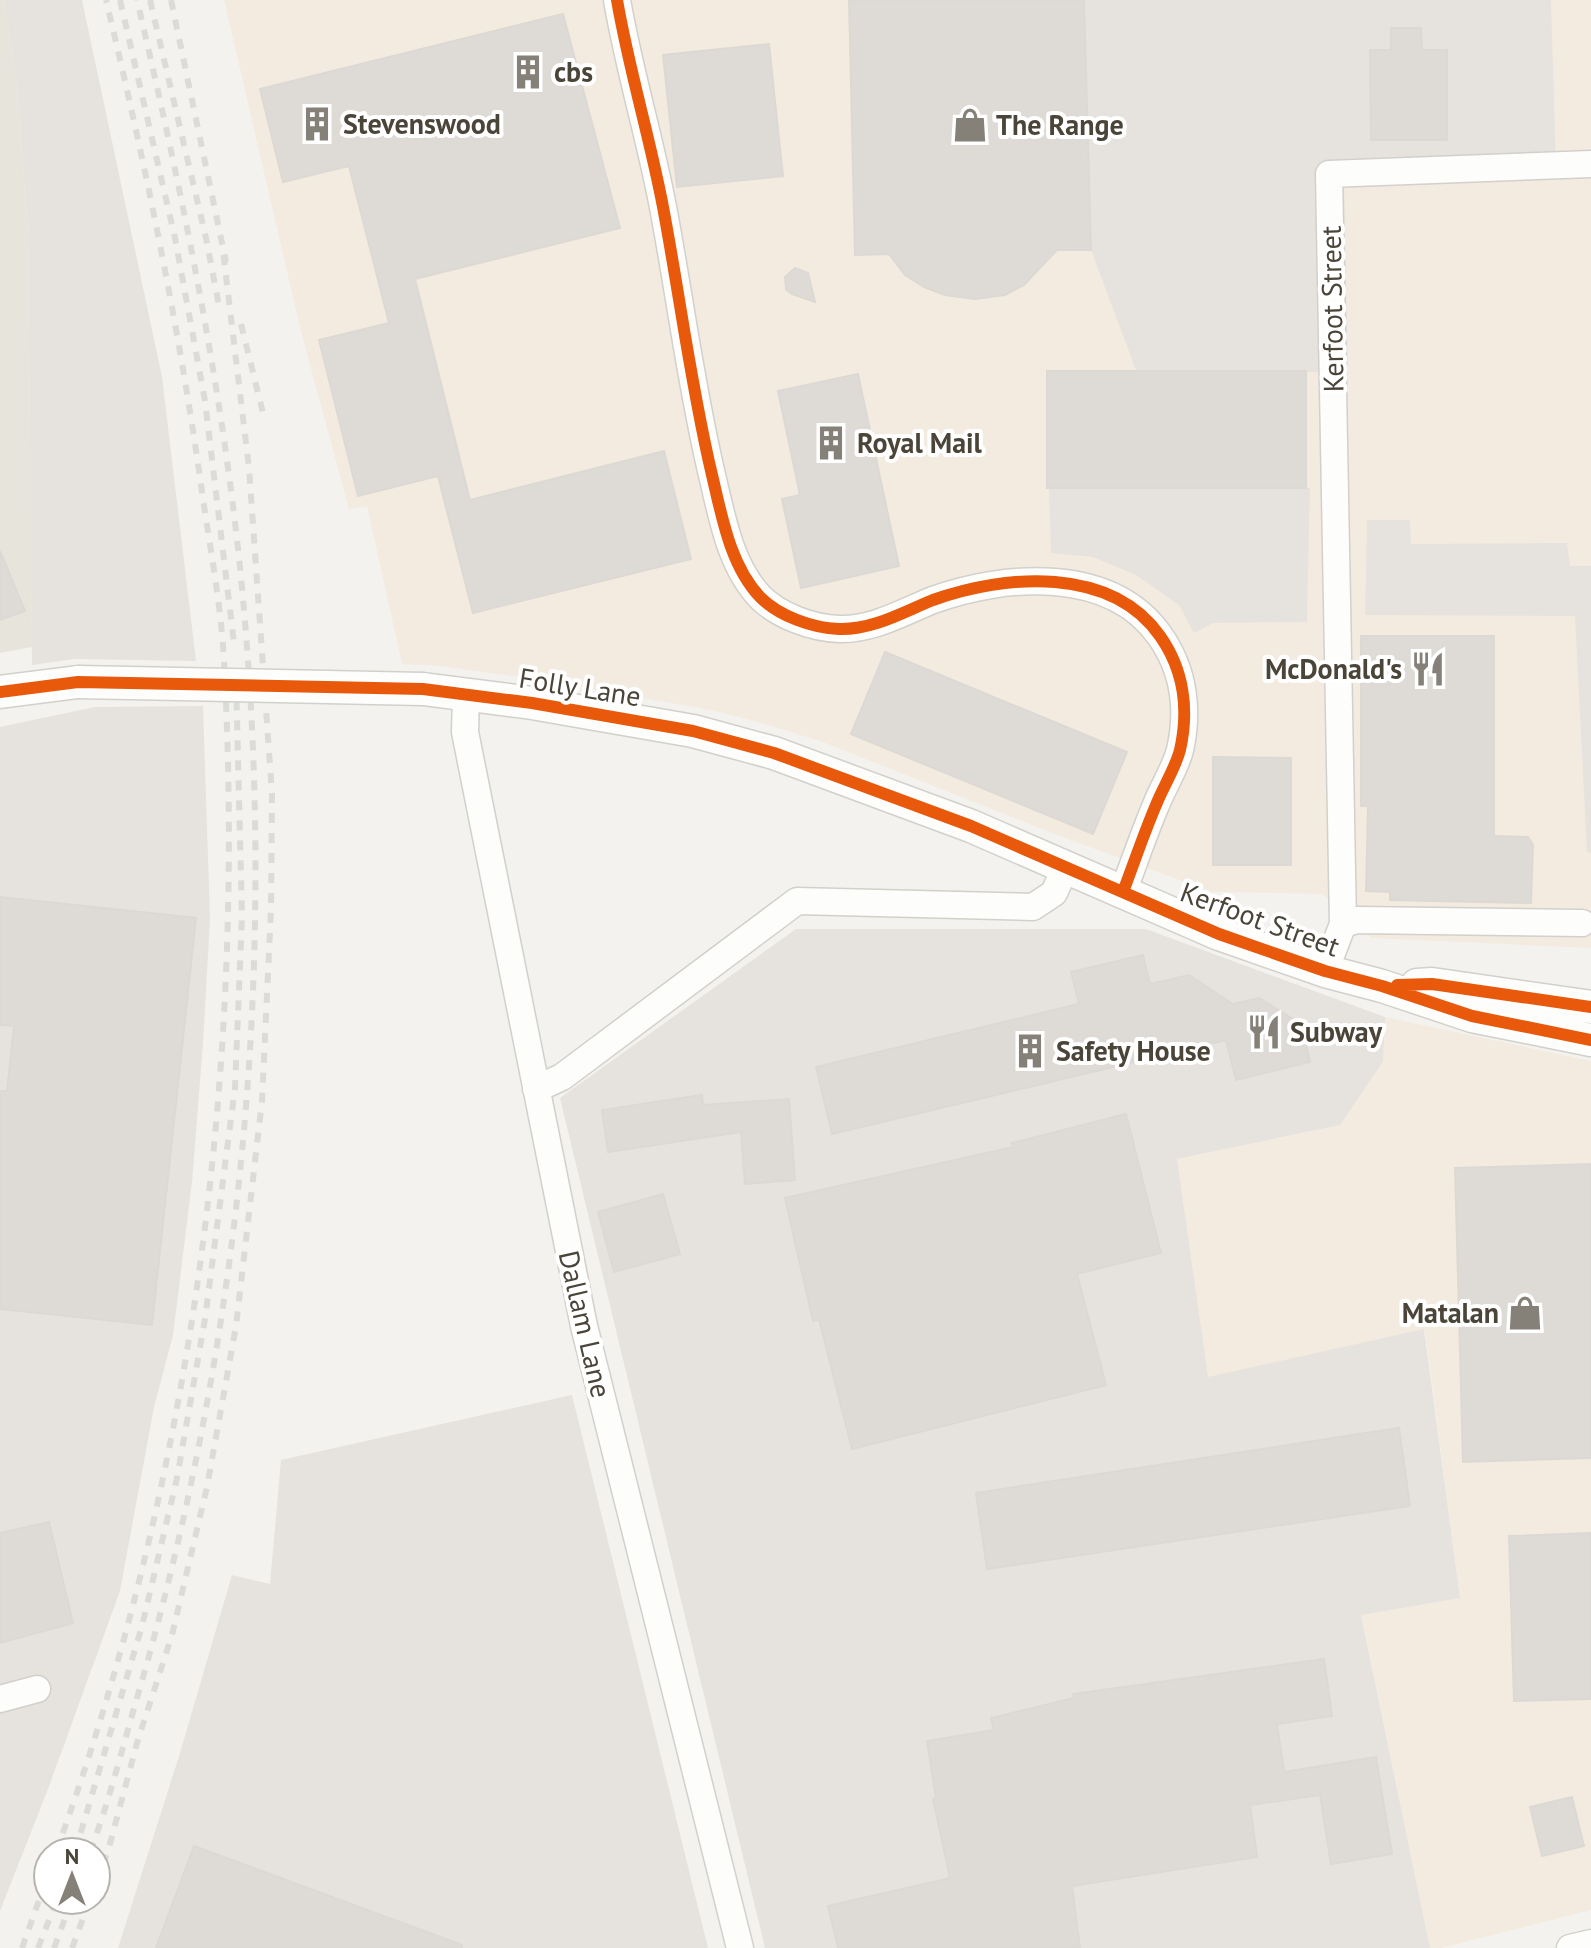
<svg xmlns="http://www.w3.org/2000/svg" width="1591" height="1948" font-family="'PT Sans',sans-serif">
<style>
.residential{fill:#e7e4dc}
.commercial{fill:#f3ebdf}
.industrial{fill:#e6e2de}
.parking{fill:#e6e3df}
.building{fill:#dedbd6;stroke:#dcd9d4;stroke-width:2}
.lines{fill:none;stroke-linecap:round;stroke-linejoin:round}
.minor-casing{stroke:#d2d0cb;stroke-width:29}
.tertiary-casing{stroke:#d2d0cb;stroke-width:35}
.minor{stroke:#fdfdfc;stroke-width:26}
.tertiary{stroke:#fdfdfc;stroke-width:32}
.rail{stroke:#dbdbda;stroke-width:6;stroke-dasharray:10 10;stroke-linecap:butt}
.tertiary-bridge-casing{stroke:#d2d0cb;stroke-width:35;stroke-linecap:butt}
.tertiary-bridge{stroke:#fdfdfc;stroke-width:32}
.cycleway-casing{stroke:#fff;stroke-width:17}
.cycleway{stroke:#e8590c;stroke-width:12}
.labels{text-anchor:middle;stroke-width:8;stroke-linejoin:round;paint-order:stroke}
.poi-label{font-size:28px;font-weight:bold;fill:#4b4439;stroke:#fff;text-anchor:start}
.street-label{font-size:28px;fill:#4b4439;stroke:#fff}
</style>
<rect width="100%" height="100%" fill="#f4f2ee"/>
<!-- residential -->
<path class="residential" d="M 0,0 L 4,0 L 17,88 L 28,232 L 32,647 L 0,653 Z"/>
<!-- commercial -->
<path class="commercial" d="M 224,0 L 1591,0 L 1591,948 L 1371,938 L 1322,894 L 1212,892 L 1057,835 L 820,741 L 761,723 L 716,711 L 547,681 L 440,666 L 402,664 L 367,506 L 349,509 L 301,332 Z
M 1385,1017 L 1591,1061 L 1591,1910 L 1441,1948 L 1430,1948 L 1361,1614 L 1460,1598 L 1425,1330 L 1207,1378 L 1177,1159 L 1340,1125 L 1383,1063 Z"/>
<!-- industrial -->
<path class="industrial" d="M 4,0 L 82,0 L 162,377 L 196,661 L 75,659 L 32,665 L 28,232 L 17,88 Z
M 203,706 L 210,919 L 203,1043 L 192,1182 L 173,1335 L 154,1407 L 120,1591 L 48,1789 L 0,1911 L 0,727 L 95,707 Z
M 796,929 L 1146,929 L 1385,1017 L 1383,1062 L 1340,1125 L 1177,1159 L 1208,1377 L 1424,1329 L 1460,1598 L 1361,1615 L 1430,1948 L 765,1948 L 560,1098 Z
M 572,1395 L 708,1948 L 118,1948 L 180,1753 L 232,1575 L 270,1584 L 281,1460 Z"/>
<!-- parking -->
<path class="parking" d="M 1084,0 L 1551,0 L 1556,168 L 1344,180 L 1348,372 L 1137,373 L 1091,250 Z
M 1049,487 L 1310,488 L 1307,622 L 1213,623 L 1194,633 L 1179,605 L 1136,575 L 1093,557 L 1051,553 Z
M 1367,520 L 1410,520 L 1411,544 L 1567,543 L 1570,566 L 1591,566 L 1591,853 L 1587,852 L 1575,616 L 1365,615 Z"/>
<!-- building -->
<path class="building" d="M 849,0 L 1084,0 L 1091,250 L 1057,250 L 1024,285 L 1005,295 L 975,299 L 945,295 L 924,287 L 905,275 L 889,254 L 855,255 Z
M 563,14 L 620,228 L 415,279 L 470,500 L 664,451 L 691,559 L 473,613 L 438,476 L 358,496 L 319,340 L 389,323 L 349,166 L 283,182 L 260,89 Z
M 1391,28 L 1421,28 L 1422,50 L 1447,50 L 1447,140 L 1371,140 L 1370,50 L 1391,50 Z
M 769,44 L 783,176 L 677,187 L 663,55 Z
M 795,268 L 808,273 L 815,302 L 792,294 L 786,289 L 785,277 Z
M 1047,371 L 1306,371 L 1306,488 L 1047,488 Z
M 858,374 L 899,566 L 801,588 L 782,499 L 800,495 L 778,391 Z
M 0,551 L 25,611 L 0,620 Z
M 1361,636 L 1494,636 L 1494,836 L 1528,837 L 1533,845 L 1531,903 L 1390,900 L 1390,892 L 1366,891 L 1368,806 L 1361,806 Z
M 885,652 L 1127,752 L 1093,834 L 851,734 Z
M 1213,757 L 1291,758 L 1291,865 L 1213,865 Z
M 0,897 L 196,918 L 152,1325 L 0,1309 L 0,1091 L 7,1091 L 14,1026 L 0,1025 Z
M 1143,955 L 1150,984 L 1189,975 L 1233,1004 L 1259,998 L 1301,1024 L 1310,1062 L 1236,1080 L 1226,1040 L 832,1134 L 816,1067 L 1079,1004 L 1071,972 Z
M 702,1095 L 703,1105 L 789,1099 L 795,1180 L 745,1184 L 741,1132 L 608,1152 L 602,1110 Z
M 1126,1114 L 1161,1253 L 1077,1274 L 1106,1385 L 852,1449 L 819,1319 L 813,1321 L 785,1198 L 1013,1147 L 1012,1143 Z
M 1591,1164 L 1591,1458 L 1463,1462 L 1455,1168 Z
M 663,1194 L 680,1254 L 614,1272 L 598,1212 Z
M 1399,1428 L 1410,1506 L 987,1569 L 976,1493 Z
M 49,1522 L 73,1623 L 0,1643 L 0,1533 Z
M 1591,1533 L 1591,1699 L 1514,1701 L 1509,1536 Z
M 1324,1659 L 1332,1716 L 1277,1724 L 1284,1772 L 1376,1757 L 1392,1854 L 1331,1864 L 1320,1795 L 1250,1805 L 1257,1857 L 1072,1886 L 1080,1948 L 838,1948 L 828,1906 L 950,1878 L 933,1799 L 936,1798 L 927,1741 L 994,1730 L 991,1718 L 1074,1698 L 1073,1694 Z
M 1572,1797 L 1584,1846 L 1542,1856 L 1530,1807 Z
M 194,1846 L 462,1945 L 462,1948 L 156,1948 Z"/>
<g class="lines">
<!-- minor casing -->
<g class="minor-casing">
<path id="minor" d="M 617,0 C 629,70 650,138 663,207 C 680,297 691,387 712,475 C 722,517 730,565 760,597 C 779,616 812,628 839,629 C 873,630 903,612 933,600 C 1005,574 1111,566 1160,636 C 1184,670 1189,710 1180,750 C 1175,769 1163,787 1156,805 C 1144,833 1134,863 1123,892
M 466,694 L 465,732 L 584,1326 L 740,1948
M 1343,924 L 1357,920 L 1582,923
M 1325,971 L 1343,924 L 1329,174 L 1591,164
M 536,1089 L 562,1077 L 797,901 L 1033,907 L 1054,893 L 1065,868
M 0,1699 L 37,1689
M 1570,1948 L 1591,1943"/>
</g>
<!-- tertiary casing -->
<g class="tertiary-casing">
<path id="tertiary" d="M 423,689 L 532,703 L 693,731 L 774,753 L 971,826 L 1219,934 L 1325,971 L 1382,986 L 1472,1016 L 1591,1040
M 0,692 L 78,682
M 1417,985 L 1432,984 L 1591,1007"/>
</g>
<!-- minor -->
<use href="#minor" class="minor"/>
<!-- tertiary -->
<use href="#tertiary" class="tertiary"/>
<!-- rail -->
<path class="rail" d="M 120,0 L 175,238 L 205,401 L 234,643
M 150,0 L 206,238 L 220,311
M 171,0 L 226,262
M 241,324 L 264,417
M 56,1852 C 194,1475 246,1061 224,661 C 221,604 210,548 202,492 C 179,326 145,163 106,0
M 75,1852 L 142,1626 L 177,1478 L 205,1319 L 235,1088 L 242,916 L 236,679
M 90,1852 C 109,1802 122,1749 137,1698 C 235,1363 273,1010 248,661 C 233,438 188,217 137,0
M 96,1883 L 108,1851 L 137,1743 L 172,1635 L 207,1487 L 236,1326 L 262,1101 L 271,909 L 272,794 L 249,468 L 223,251
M 22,1948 L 48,1875
M 38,1948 L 57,1900
M 54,1948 L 72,1900
M 72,1948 L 90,1900"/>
<!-- tertiary-bridge casing -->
<g class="tertiary-bridge-casing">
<path id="tertiary-bridge" d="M 78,682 L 423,689"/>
</g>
<!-- tertiary-bridge -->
<use href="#tertiary-bridge" class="tertiary-bridge"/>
<!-- cycleway casing -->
<g class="cycleway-casing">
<path id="cycleway" d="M 617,0 C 629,70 650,138 663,207 C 680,297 691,387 712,475 C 722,517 730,565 760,597 C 779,616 812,628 839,629 C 873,630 903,612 933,600 C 1005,574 1111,566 1160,636 C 1184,670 1189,710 1180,750 C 1175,769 1163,787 1156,805 C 1144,833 1134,863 1123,892
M 0,692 L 78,682 L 423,689 L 532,703 L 693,731 L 774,753 L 971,826 L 1219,934 L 1325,971 L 1382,986 L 1472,1016 L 1591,1040
M 1397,985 L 1432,984 L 1591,1007"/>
</g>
<!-- cycleway -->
<use href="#cycleway" class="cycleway"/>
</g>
<!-- icons -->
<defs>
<g id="building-bare" transform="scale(2.76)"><path d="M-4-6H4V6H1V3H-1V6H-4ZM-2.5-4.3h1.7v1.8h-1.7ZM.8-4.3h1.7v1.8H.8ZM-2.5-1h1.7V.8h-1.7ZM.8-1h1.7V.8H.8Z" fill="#868178" stroke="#fff" stroke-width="2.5" paint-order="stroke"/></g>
<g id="shop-bare" transform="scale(2.76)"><path d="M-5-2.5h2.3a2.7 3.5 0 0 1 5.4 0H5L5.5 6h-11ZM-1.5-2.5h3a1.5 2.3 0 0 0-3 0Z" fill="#868178" stroke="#fff" stroke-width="2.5" paint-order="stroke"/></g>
<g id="restaurant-bare" transform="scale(2.76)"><path d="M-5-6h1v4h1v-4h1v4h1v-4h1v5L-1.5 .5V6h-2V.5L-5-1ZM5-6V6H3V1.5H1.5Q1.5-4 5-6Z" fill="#868178" stroke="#fff" stroke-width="2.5" paint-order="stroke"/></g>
</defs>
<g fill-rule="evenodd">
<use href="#building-bare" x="528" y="72"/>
<use href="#building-bare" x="317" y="124"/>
<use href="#shop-bare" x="970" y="125"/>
<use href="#building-bare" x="831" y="443"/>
<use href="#restaurant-bare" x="1428" y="669"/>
<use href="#restaurant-bare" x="1264" y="1032"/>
<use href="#building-bare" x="1030" y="1051"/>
<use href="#shop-bare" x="1525" y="1313"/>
</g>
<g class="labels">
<!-- poi labels -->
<g class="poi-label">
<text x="554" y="82">cbs</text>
<text x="343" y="134">Stevenswood</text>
<text x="996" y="135">The Range</text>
<text x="857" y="453">Royal Mail</text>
<text x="1402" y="679" text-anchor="end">McDonald's</text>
<text x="1290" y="1042">Subway</text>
<text x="1056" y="1061">Safety House</text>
<text x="1499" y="1323" text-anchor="end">Matalan</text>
</g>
<!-- street labels -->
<g class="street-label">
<text transform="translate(1332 309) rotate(-91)" y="10">Kerfoot Street</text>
<text transform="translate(580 687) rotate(9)" y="10">Folly Lane</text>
<text transform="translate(1260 919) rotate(20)" y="10">Kerfoot Street</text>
<text transform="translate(585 1324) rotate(77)" y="10">Dallam Lane</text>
</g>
</g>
<!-- north arrow -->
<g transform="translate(72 1876)"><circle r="38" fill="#ffffff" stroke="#b7b4b0" stroke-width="2"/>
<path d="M0-6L14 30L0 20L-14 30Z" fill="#868178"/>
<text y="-12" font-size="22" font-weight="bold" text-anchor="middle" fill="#4b4439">N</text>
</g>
</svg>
